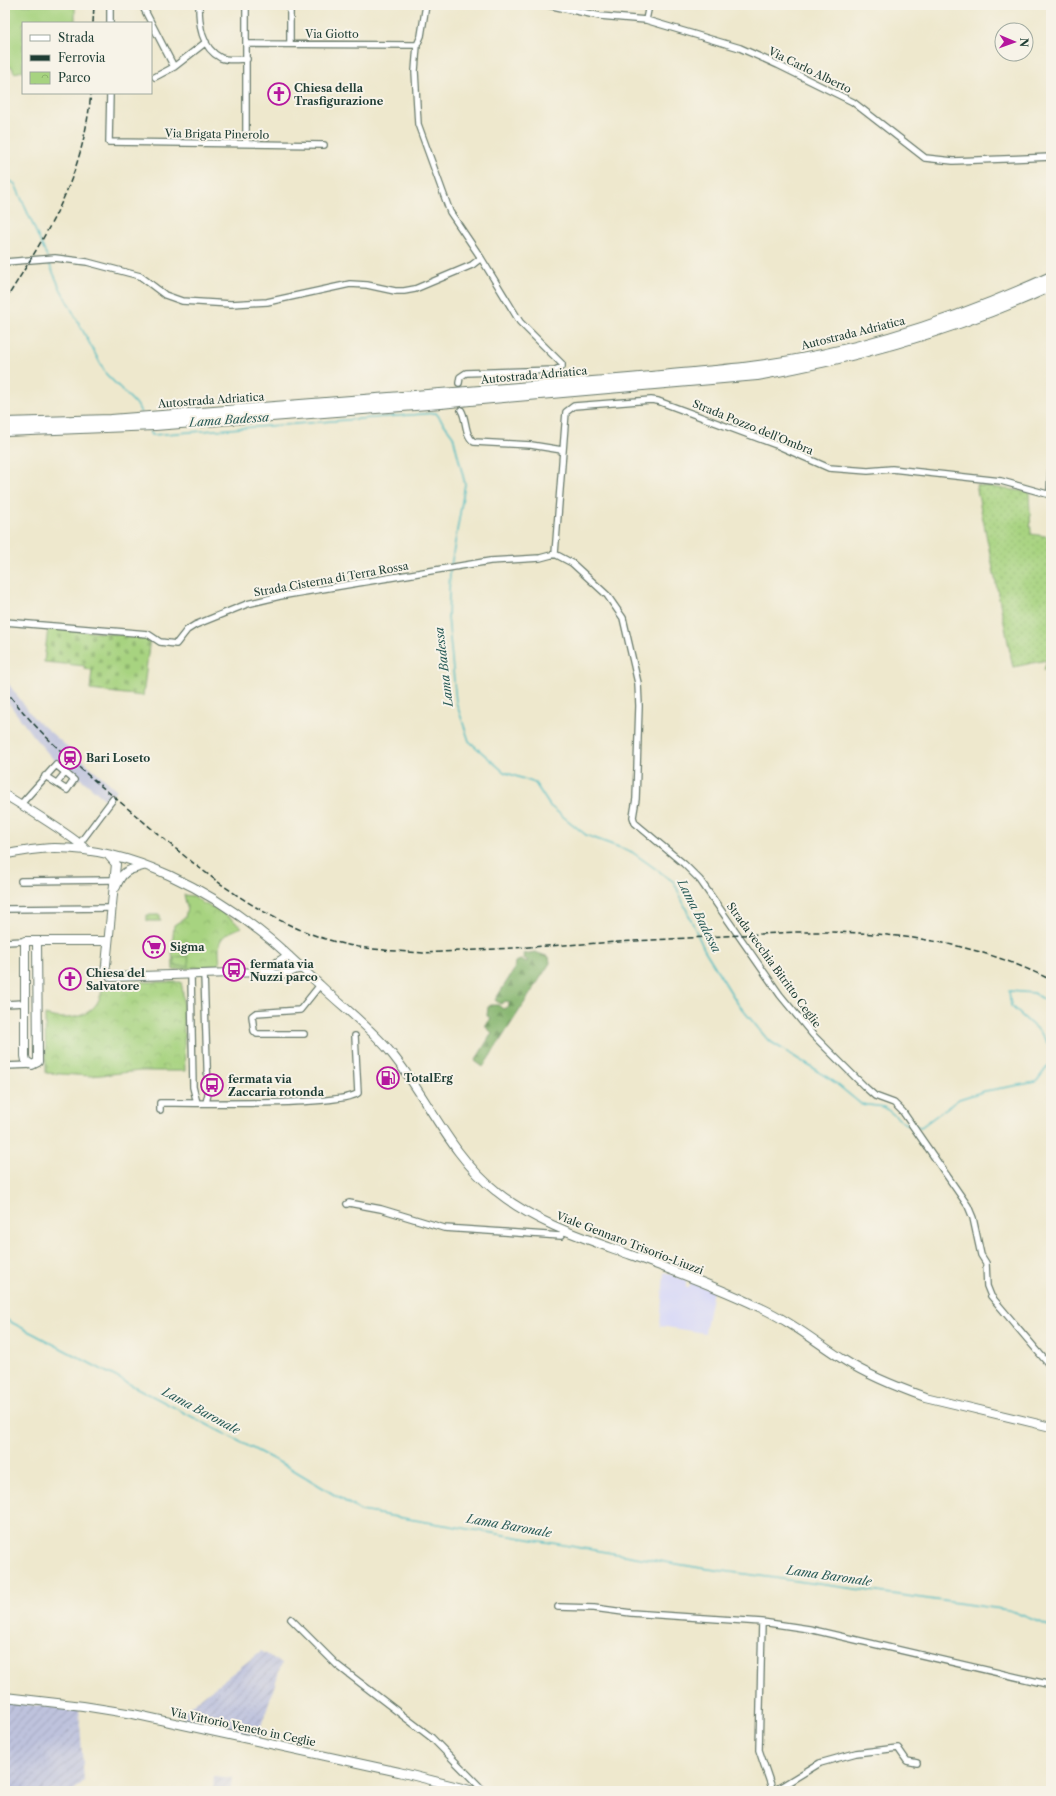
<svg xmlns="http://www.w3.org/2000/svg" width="1056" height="1796" font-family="'Libre Caslon Text',serif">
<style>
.built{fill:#d6d7f8}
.industrial{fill:url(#industrial-furrows)}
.railway{fill:#bec2dd}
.grass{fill:url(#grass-dots);stroke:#63885a}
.forest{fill:url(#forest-firs);stroke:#527951}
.cemetery{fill:url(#cemetery-stones);stroke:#63885a}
.park{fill:url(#park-crowns);stroke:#63885a}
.garden{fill:#a7d380;stroke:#63885a}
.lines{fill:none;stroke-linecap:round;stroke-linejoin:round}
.stream{stroke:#4cbbc2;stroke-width:1.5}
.street-casing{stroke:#67796a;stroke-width:8}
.secondary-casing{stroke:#67796a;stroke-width:10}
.highway-casing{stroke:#67796a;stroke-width:12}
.street{stroke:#fff;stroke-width:5.5}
.secondary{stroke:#fff;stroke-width:8}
.highway{stroke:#fff;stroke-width:10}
.rail{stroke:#1f3d34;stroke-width:1.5;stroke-dasharray:6 3;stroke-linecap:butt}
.highway-bridge-casing{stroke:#67796a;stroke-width:12;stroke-linecap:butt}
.highway-bridge{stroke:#fff;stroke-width:10}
.labels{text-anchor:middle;stroke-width:4;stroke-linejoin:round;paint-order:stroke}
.street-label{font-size:11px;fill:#1f3d34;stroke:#f7f3e8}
.poi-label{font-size:11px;font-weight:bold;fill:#1f3d34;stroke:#f7f3e8;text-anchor:start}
.water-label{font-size:12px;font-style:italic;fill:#2a5c58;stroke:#f7f3e8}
</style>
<defs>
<pattern id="industrial-furrows" width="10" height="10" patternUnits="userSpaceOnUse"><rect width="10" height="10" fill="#bec2dd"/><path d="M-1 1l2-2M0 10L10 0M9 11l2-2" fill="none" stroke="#9a9fb4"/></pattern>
<pattern id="grass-dots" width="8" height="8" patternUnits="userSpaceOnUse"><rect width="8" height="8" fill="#a7d380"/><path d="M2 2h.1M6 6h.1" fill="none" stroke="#8fb66f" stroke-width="1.8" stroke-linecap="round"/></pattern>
<pattern id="forest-firs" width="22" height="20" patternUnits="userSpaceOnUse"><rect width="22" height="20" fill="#85b56e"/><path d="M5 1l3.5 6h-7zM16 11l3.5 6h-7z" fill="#6c945b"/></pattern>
<pattern id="cemetery-stones" width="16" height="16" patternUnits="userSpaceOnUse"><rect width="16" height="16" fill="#a7d380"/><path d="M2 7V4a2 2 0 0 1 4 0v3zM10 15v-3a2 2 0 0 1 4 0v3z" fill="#8fb66f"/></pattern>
<pattern id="park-crowns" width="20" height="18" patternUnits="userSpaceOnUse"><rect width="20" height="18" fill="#a7d380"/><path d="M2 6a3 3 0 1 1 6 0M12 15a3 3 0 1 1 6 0" fill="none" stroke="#8fb66f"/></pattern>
</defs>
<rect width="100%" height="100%" fill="#f7f3e8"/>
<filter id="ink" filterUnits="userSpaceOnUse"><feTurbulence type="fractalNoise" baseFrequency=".025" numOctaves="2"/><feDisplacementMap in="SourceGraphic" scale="8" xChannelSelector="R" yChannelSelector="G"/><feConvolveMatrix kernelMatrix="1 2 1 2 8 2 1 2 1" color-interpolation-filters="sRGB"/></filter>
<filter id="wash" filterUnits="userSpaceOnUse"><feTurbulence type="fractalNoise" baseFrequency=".012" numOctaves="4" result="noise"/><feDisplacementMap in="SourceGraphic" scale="16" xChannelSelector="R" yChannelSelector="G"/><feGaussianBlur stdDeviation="0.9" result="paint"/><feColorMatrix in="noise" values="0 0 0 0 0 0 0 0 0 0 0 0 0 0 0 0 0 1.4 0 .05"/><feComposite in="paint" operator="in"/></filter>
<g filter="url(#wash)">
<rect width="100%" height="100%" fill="#eee8cd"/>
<!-- built -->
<path class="built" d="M 664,1272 L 686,1280 L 686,1288 L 689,1288 L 691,1282 L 713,1291 L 705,1333 L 660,1326 Z"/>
<!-- industrial -->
<path class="industrial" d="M 261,1651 L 282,1663 L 257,1738 L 183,1720 L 184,1711 Z
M 5,1702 L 79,1710 L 84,1781 L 73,1791 L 5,1791 Z
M 214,1776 L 232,1778 L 230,1791 L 213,1791 Z"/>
<!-- railway -->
<path class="railway" d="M 8,683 L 33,717 L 117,790 L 107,801 L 80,778 L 77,780 L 54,760 L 32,735 L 5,698 L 5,685 Z"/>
<!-- grass -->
<path class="grass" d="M 976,485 L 1029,492 L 1031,534 L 1051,537 L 1051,671 L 1044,670 L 1047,660 L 1013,667 Z
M 147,915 L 160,915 L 161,921 L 147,921 Z"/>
<!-- forest -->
<path class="forest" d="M 535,952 L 549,957 L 550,963 L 483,1067 L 475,1061 L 492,1033 L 486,1027 L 486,1024 L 491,1018 L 487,1016 L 488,1007 L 491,1005 L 498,1005 L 503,1009 L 509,1006 L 509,1002 L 506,1001 L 500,1004 L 495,1000 L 514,970 L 515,962 L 521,960 L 526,962 L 528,961 L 524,958 L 523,954 Z"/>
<!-- cemetery -->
<path class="cemetery" d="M 48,628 L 150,637 L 143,696 L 90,690 L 92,670 L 84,669 L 85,666 L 44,662 Z"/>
<!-- park -->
<path class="park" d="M 184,895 L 194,896 L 204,904 L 218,909 L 242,927 C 217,937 218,940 220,965 L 173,970 L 172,949 L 174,925 L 185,918 L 187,907 Z
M 135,982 L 181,982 L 183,993 L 185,1071 L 140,1071 L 91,1076 L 46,1073 L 45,1015 C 68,1022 97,1018 102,990 L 110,987 L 133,987 Z"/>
<!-- garden -->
<path class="garden" d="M 5,5 L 75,5 L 75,23 L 23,23 L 23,71 L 14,73 L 12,67 L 5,67 Z
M 188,956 L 189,966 L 175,966 L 174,957 Z"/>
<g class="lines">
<!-- stream -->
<path class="stream" d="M 5,177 L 15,184 L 47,257
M 48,261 L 60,288 L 106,374 L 138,406 L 141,413
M 149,429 L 152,435 L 436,413 L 453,436 L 465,484 L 451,566
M 450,570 L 448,617 L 456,702 L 469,741 L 504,772 L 535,783 L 550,806 L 586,835 L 632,852 L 674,882 L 704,949 L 738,1004 L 768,1040 L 833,1081 L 861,1104 L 884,1107 L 904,1123 L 908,1124
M 1051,1004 L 1034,993 L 1009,991 L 1011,1006 L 1040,1032 L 1051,1048
M 915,1126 L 921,1127 L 959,1099 L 985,1091 L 1036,1082 L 1051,1062
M 5,1319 L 292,1469 L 361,1511 L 701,1568 L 1009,1610 L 1051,1627"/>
</g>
</g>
<g filter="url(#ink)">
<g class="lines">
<!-- street casing -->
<g class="street-casing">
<path id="street" d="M 142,5 L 174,67
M 199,5 C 199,24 201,48 221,58 C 228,61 240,59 247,59
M 548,5 L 600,16 L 646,20 L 740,48 L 778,65 L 853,102 L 925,158 L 953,161 L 1051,157
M 646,20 L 649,5
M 110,23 L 110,5
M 247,44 L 417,45
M 290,44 L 290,5
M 155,77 L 174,67 L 206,42
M 110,93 L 109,142 L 324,145
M 246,144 L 246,5
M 5,262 L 55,258 L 87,262 L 140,276 L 165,295 L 182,301 L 231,304 L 267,302 L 350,284 L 367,285 L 395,291 L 404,291 L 415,289 L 472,265 L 481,258 L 450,212 L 418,124 L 415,71 L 417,45 L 421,36 L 426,5
M 459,383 L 460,377 L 466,373 L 555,370 L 562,367 L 562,364 L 520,322 L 481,258
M 461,410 C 467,419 464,435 474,442 L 531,445 L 562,450
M 555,554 L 572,563 L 607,595 L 623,618 L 638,683 L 639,706 L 636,799 L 633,817 L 635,823 L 684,864 L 700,880 L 780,995 L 813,1035 L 865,1087 L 875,1096 L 894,1103 L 903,1112 L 968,1206 L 973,1218 L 981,1255 L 986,1263 L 987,1286 L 991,1296 L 1051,1367
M 555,554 L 566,412 L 574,406 L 651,400 L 658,401 L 779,446 L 829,468 L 868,471 L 892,469 L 1001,481 L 1047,494 L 1050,493 L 1051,467
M 5,622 L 148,634 L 160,642 L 176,644 L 187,630 L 195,625 L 247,604 L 280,596 L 490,561 L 540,558 L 555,554
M 57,783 L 65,773
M 21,804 L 56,765 L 74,780 L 67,790 L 45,776
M 80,843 L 113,799
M 21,881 L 114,880
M 5,909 L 112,908
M 5,942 L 25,941
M 204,974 L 208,1094 L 206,1103
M 191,975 L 193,1087 L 197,1103
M 5,1004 L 25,1003
M 304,1034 L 257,1034 L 254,1031 L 252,1016 L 256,1013 L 300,1010 L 320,985
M 5,1066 L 32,1065
M 160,1110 L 160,1103 C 189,1103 343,1106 358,1093 L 355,1036
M 347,1204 L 349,1203 L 381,1209 L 444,1228 L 561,1236 L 565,1231
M 558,1607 L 594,1608 L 631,1613 L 762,1622 L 809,1629 L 1051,1685
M 291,1619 L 337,1665 L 432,1738 L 484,1791
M 762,1622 L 759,1750 L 773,1791
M 774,1791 L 820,1763 L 856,1753 L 898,1748 L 907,1761 L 917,1763"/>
</g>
<!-- secondary casing -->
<g class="secondary-casing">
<path id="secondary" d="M 5,795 C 17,802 82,842 86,850
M 5,854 C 21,852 38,848 55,848 C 133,848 212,891 271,940 C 288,954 303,970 320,985 C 344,1008 371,1028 392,1054 C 428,1098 450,1155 496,1191 C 535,1223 584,1238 631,1255 C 674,1271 718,1287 759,1307 C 790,1321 816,1342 844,1360 C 869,1376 897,1387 925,1397 L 1051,1427
M 109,856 L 116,864 L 106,965 L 105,970 L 111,977 L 263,972 C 270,974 280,975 287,973 C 293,971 295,968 303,969
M 116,887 C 122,871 128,870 143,866
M 37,941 L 38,1058 L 38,1062 L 32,1065 L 26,1061 L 25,1056 L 25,941 L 108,941
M 263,972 C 273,968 279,959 289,956
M 5,1697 L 83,1706 L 133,1714 L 399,1772 L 474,1791"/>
</g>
<!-- highway casing -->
<g class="highway-casing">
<path id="highway" d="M 468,392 C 533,387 597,382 661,376 C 691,373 721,371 751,367 C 854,354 957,320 1051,277
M 470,400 L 757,375 C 859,357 957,329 1051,286
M 5,423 L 111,420 L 440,394
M 5,431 L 155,425 L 441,403"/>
</g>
<!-- street -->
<use href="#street" class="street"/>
<!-- secondary -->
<use href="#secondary" class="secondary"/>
<!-- highway -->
<use href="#highway" class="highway"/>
<!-- rail -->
<path class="rail" d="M 93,23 L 94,5
M 5,301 C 50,228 82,181 91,93
M 5,689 C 39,736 82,770 126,807 C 193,863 259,925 348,945 C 372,950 397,951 423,953 L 795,932 C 886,931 968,938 1051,980"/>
<!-- highway-bridge casing -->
<g class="highway-bridge-casing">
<path id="highway-bridge" d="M 440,394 L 468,392
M 441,403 L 470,400"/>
</g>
<!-- highway-bridge -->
<use href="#highway-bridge" class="highway-bridge"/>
</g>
</g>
<!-- icons -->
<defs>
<g id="church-ring" transform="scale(1.15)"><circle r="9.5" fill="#f7f3e8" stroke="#b5179e" stroke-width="1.5"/><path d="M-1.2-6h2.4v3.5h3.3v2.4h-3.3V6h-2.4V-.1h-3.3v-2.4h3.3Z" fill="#b5179e"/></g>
<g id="station-ring" transform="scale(1.15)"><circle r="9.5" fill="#f7f3e8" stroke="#b5179e" stroke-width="1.5"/><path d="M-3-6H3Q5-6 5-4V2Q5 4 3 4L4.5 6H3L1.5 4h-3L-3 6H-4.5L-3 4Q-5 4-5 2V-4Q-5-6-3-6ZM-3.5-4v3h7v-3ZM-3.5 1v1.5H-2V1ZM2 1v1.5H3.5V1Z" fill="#b5179e"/></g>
<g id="supermarket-ring" transform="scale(1.15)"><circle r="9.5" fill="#f7f3e8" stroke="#b5179e" stroke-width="1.5"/><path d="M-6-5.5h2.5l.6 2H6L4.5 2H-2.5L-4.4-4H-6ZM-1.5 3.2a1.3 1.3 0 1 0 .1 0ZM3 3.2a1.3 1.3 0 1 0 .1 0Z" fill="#b5179e"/></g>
<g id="bus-ring" transform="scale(1.15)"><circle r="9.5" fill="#f7f3e8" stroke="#b5179e" stroke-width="1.5"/><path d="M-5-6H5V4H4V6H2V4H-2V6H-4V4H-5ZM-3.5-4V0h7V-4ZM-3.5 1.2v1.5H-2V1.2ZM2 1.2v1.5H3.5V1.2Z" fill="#b5179e"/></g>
<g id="fuel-ring" transform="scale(1.15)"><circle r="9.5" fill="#f7f3e8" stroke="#b5179e" stroke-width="1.5"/><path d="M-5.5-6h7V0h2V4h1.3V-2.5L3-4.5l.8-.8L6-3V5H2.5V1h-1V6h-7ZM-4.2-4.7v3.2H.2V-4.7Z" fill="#b5179e"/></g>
</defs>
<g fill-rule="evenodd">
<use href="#church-ring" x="279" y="94"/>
<use href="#station-ring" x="70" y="758"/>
<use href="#supermarket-ring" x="154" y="947"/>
<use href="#bus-ring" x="234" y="970"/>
<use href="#church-ring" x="70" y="979"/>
<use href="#fuel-ring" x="388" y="1078"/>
<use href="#bus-ring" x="212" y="1085"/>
</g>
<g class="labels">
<!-- street labels -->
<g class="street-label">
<text x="332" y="38">Via Giotto</text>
<text transform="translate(810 70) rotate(26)" y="4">Via Carlo Alberto</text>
<text transform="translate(217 134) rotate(1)" y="4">Via Brigata Pinerolo</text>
<text transform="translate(853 333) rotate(-14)" y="4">Autostrada Adriatica</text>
<text transform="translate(534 375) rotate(-5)" y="4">Autostrada Adriatica</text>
<text transform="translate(211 400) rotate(-4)" y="4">Autostrada Adriatica</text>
<text transform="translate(753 427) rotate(22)" y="4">Strada Pozzo dell'Ombra</text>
<text transform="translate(331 579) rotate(-10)" y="4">Strada Cisterna di Terra Rossa</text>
<text transform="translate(774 965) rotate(54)" y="4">Strada vecchia Bitritto Ceglie</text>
<text transform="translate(630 1243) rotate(21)" y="4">Viale Gennaro Trisorio-Liuzzi</text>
<text transform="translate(243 1727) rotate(12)" y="4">Via Vittorio Veneto in Ceglie</text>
</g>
<!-- poi labels -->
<g class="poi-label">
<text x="294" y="92">Chiesa della<tspan x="294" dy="13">Trasfigurazione</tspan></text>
<text x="86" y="762">Bari Loseto</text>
<text x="170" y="951">Sigma</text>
<text x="250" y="968">fermata via<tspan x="250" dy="13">Nuzzi parco</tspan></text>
<text x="86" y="977">Chiesa del<tspan x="86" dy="13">Salvatore</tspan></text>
<text x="404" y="1082">TotalErg</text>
<text x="228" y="1083">fermata via<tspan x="228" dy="13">Zaccaria rotonda</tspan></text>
</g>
<!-- water labels -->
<g class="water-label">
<text transform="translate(229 420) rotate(-4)" y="4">Lama Badessa</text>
<text transform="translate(444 667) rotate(-97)" y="4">Lama Badessa</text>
<text transform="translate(699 916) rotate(63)" y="4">Lama Badessa</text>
<text transform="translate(201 1411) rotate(28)" y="4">Lama Baronale</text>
<text transform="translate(509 1526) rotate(10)" y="4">Lama Baronale</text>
<text transform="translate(829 1576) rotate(8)" y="4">Lama Baronale</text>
</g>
</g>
<!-- margin -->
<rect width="1056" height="1796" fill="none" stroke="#f7f3e8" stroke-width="20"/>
<!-- legend -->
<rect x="22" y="22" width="130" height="72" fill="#f7f3e8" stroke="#a1aaa0"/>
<rect x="30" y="35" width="20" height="6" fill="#ffffff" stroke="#a1aaa0"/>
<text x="58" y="42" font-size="12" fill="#1f3d34">Strada</text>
<rect x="30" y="55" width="20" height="6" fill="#1f3d34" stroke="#a1aaa0"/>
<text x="58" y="62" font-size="12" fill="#1f3d34">Ferrovia</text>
<rect x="30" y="72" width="20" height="12" fill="url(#park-crowns)" stroke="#a1aaa0"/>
<text x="58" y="82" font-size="12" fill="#1f3d34">Parco</text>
<!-- north arrow -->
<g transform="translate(1014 42) rotate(92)"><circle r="19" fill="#f7f3e8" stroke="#a1aaa0"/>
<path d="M0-3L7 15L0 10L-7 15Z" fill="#b5179e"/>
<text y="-6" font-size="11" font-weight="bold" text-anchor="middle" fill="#1f3d34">N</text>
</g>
</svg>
